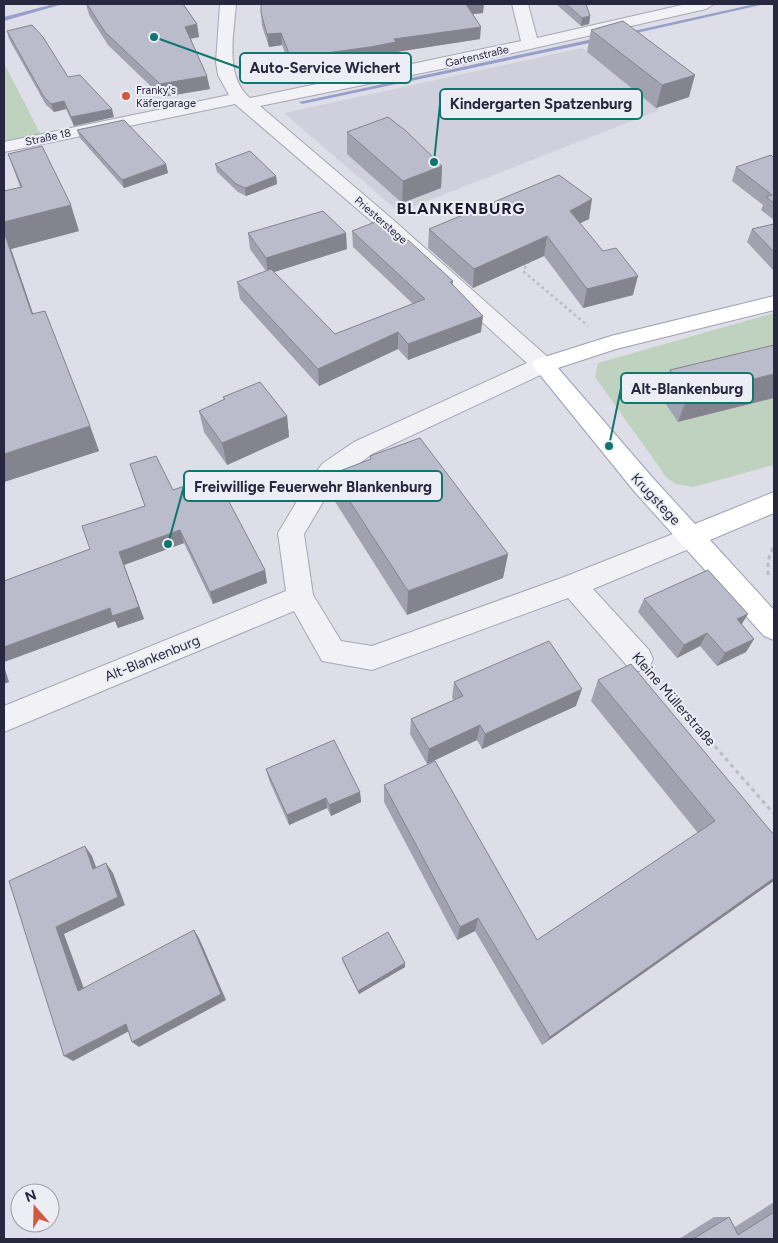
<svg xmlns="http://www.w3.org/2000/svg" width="778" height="1243" font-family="Figtree,sans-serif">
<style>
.built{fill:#d0d0dd}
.green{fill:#bfd2c0}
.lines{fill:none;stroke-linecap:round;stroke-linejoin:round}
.stream{fill:#979fc9;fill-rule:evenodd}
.minor-casing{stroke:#a7a7b5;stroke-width:2}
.major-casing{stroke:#9d9eb4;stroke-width:2}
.path-far1{stroke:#bcbcc6;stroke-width:2.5;stroke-dasharray:3 3;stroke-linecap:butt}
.path{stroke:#bcbcc6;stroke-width:3;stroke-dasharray:4 4;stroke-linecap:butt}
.minor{fill:#f1f1f6;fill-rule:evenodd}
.major{fill:#fff;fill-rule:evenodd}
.wall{fill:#a1a2af}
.shaded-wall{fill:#83848e}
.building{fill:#bbbccb;stroke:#83848e}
.poi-dot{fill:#d1593e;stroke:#edeef5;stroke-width:2}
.labels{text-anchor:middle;stroke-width:4;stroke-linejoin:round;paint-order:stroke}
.far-street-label{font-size:11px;fill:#27273f;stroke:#edeef5}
.far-poi-label{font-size:11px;fill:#27273f;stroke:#edeef5;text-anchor:start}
.street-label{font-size:14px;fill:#27273f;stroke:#edeef5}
.far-district-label{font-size:16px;font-weight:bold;letter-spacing:1px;fill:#191930;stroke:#edeef5}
.leader{fill:none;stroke:#0f766e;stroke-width:2}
.callout-dot{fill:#0f766e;stroke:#edeef5;stroke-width:2}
.callout{fill:#edeef5;stroke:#0f766e;stroke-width:2}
.callout-label{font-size:15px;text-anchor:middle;font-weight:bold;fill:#27273f}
</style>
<rect width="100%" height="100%" fill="#dedee8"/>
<!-- built -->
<path class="built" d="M 582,48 L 660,110 L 399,212 L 284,113 Z"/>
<!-- green -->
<path class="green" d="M 4,63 L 41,135 L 4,143 Z
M 774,313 L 774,377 L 678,422 L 774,398 L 774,465 L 693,487 L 676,484 L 667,478 L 595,377 L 598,363 Z"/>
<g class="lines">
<!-- stream -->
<path class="stream" d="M 54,4 L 63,4 L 4,21 L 4,17 Z
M 755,4 L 765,4 L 632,34 L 629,32 Z
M 602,37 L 605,39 L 604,40 L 302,104 L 299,102 Z"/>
<!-- minor casing -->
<g class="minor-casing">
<path id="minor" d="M 220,4 L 236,4 C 234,33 224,76 250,98 L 521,41 L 512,4 L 528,4 L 537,38 L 686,4 L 714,4 L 706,9 L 451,67 L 260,106 L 391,218 L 551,360 L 554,365 L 551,370 L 372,454 L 341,477 L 327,495 L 304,534 L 313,595 L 341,641 L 372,646 L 564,577 L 683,530 L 692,527 L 701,530 L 705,537 L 701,544 L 593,589 L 649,650 L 653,659 L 649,668 L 639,671 L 629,668 L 568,598 L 372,670 L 322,661 L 294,611 L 4,732 L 4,706 L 286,591 L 278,533 L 309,481 L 323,463 L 354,442 L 527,363 L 377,226 L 235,104 L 4,152 L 4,142 L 229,95 L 218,75 L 216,62 Z"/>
</g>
<!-- major casing -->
<g class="major-casing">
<path id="major" d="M 774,296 L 774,310 L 616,349 L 558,368 L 652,477 L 695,524 L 774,492 L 774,513 L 710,540 L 774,610 L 774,640 L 764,636 L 634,491 L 532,365 L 535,360 L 611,336 Z"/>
</g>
<!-- path-far1 -->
<path class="path-far1" d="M 529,261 L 523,271 L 588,326"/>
<!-- path -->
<path class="path" d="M 768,575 L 768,560 L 774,545
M 657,680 L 774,814"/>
<!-- minor -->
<use href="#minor" class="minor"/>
<!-- major -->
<use href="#major" class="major"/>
</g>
<!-- wall -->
<path class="wall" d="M 86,4 L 183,4 L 197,24 L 199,37 L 191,39 L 210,89 L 162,97 L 108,45 L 89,15 Z
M 556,4 L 586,4 L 590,16 L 589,24 L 581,26 Z
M 261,13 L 483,13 L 473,14 L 480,39 L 396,52 L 396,55 L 371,59 L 321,66 L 321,70 L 293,73 L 282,45 L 269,47 L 262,26 Z
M 591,30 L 689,97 L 656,108 L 587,52 Z
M 7,31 L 68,77 L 114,117 L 74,126 L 66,109 L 54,112 L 46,105 L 9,39 Z
M 77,130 L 166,164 L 168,173 L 124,188 L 80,138 Z
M 347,132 L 442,166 L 441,188 L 402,203 L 347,154 Z
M 8,154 L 79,231 L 11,249 L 33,314 L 90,426 L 99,451 L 4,482 L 4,191 L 20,187 Z
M 774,158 L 774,220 L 761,210 L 763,205 L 732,181 L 736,167 Z
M 215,164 L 276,176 L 277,184 L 246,196 L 238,192 L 217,172 Z
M 589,219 L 580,223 L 633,295 L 583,308 L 544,256 L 473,288 L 428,248 L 429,229 Z
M 774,224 L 774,270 L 773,270 L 747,242 L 752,229 Z
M 352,231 L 405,241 L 453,281 L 453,285 L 481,332 L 408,360 L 398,349 L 319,386 L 240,299 L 237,282 L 266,271 L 250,249 L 248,233 L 347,249 L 274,272 L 335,334 L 413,304 L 353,247 Z
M 774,345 L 678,422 L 661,397 L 670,370 Z
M 223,397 L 287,416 L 289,437 L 227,465 L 204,432 L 199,411 L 224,400 Z
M 370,456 L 508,554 L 503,578 L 407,615 L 334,500 L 332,474 L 370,460 Z
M 130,464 L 173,490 L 265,570 L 267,583 L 213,604 L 184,543 L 124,565 L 144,619 L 118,628 L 115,621 L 4,662 L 4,581 L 90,549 L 145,506 Z
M 644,599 L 742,625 L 754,639 L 746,652 L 717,666 L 700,646 L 677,658 L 638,612 Z
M 598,680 L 774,835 L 542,1045 L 475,931 L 457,940 L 384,802 L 384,785 L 537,940 L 698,833 L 591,701 Z
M 454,682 L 576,706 L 482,749 L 477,740 L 427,764 L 410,734 L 411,719 L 454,700 L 452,698 Z
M 266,769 L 360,792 L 361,802 L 331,816 L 327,808 L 289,825 L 269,780 Z
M 342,958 L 405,963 L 405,967 L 359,994 L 343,962 Z
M 774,1202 L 774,1239 L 679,1239 L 714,1217 L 729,1217 L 735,1227 Z"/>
<!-- shaded-wall -->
<path class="shaded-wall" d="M 466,4 L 484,4 L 483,13 L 465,15 Z
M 590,16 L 589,24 L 581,26 L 582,18 Z
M 197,24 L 199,37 L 187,39 L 185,27 Z
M 481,27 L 480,39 L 396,52 L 396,55 L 371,59 L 321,66 L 321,70 L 293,73 L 292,61 L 319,54 L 394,39 Z
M 281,33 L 282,45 L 269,47 L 267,34 Z
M 695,75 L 689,97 L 656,108 L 662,85 Z
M 207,76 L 210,89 L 162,97 L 160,84 Z
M 64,101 L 66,109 L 54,112 L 51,104 Z
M 112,109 L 114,117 L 74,126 L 71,117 Z
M 166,164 L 168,173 L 124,188 L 122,180 Z
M 442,166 L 441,188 L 402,203 L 403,181 Z
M 276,176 L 277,184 L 246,196 L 245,188 Z
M 592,199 L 589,219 L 566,230 L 570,211 Z
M 71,205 L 79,231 L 11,249 L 42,340 L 32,314 L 4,232 L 4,222 Z
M 346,233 L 347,249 L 268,274 L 266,258 Z
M 547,236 L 544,256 L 473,288 L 474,269 Z
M 638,276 L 633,295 L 583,308 L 587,289 Z
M 483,316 L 481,332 L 408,360 L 408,344 Z
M 398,332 L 398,349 L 319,386 L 318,369 Z
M 774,374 L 774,398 L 678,422 L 688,395 Z
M 287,416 L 289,437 L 227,465 L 222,443 Z
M 90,426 L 99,451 L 4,482 L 4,454 Z
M 180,530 L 184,543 L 124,565 L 144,619 L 118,628 L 115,621 L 4,662 L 4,647 L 110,608 L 119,552 Z
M 508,554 L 503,578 L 407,615 L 408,591 Z
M 265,570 L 267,583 L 213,604 L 210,592 Z
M 748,614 L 740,627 L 737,619 Z
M 707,633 L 700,646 L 677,658 L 684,645 Z
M 754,639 L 746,652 L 717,666 L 725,653 Z
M 4,666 L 9,682 L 4,684 Z
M 582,689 L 576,706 L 482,749 L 485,734 Z
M 480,725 L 477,740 L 427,764 L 429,749 Z
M 360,792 L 361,802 L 331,816 L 329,805 Z
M 326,798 L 327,808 L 289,825 L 287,815 Z
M 85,846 L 92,856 L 100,878 L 93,869 Z
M 106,863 L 113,873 L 125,905 L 64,934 L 87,997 L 78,991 L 56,927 Z
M 774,878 L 774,881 L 542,1045 L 550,1037 Z
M 478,918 L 475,931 L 457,940 L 460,927 Z
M 194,930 L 199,938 L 226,1000 L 139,1047 L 132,1042 Z
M 405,963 L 405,967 L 359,994 L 358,991 Z
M 126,1024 L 133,1029 L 73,1061 L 64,1056 Z"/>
<!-- building -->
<path class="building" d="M 87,4 L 183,4 L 197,24 L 185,27 L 207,76 L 160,84 L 105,32 Z
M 261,4 L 466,4 L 481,27 L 394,39 L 396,42 L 370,47 L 319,54 L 320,57 L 292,61 L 281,33 L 267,34 L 261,13 Z
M 566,4 L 586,4 L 590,16 L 582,18 Z
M 623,21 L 695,75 L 662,85 L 591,30 Z
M 32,25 L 43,37 L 68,77 L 80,75 L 112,109 L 71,117 L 64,101 L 51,104 L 44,97 L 7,31 Z
M 388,117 L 406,131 L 442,166 L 403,181 L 347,132 Z
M 124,120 L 166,164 L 122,180 L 77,130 Z
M 42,146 L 71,205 L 4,222 L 4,191 L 22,187 L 8,154 Z
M 250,151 L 276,176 L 245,188 L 236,184 L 215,164 Z
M 771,155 L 774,158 L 774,203 L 766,197 L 772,195 L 736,167 Z
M 559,175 L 592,199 L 570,211 L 603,251 L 616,248 L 638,276 L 587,289 L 547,236 L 474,269 L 429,229 Z
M 323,211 L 346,233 L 266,258 L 248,233 Z
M 380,220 L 405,241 L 408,240 L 453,281 L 450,282 L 483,316 L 408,344 L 398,332 L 318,369 L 237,282 L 271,269 L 335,334 L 425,299 L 352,231 Z
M 774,224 L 774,252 L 752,229 Z
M 4,232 L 32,314 L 45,311 L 90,426 L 4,454 Z
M 774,345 L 774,374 L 688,395 L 670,370 Z
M 260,382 L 287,416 L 222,443 L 199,411 L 225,399 L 223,397 Z
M 420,438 L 508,554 L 408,591 L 332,474 L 371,459 L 370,456 Z
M 156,456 L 173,490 L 215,475 L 265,570 L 210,592 L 180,530 L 119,552 L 139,607 L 112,616 L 110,608 L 4,647 L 4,581 L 90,549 L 82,526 L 145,506 L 130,464 Z
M 708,570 L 748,614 L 737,619 L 754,639 L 725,653 L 707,633 L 684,645 L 644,599 Z
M 549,641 L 582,689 L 485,734 L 480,725 L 429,749 L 411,719 L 463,696 L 454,682 Z
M 631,664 L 774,835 L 774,878 L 550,1037 L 478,918 L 460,927 L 384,785 L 435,761 L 537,940 L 715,821 L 598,680 Z
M 334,740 L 360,792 L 329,805 L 326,798 L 287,815 L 266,769 Z
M 85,846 L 93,869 L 106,863 L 118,897 L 56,927 L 78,991 L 194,930 L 221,994 L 132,1042 L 126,1024 L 64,1056 L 9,881 Z
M 388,932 L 405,963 L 358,991 L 342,958 Z
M 774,1212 L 774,1239 L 693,1239 L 729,1217 L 738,1235 Z"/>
<!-- markers -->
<circle class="poi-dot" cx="126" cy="96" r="5"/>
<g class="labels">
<!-- far-street labels -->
<g class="far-street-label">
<text transform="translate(477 56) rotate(-13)" y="4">Gartenstraße</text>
<text transform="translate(48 137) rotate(-12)" y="4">Straße 18</text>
<text transform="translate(381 220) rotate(41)" y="4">Priesterstege</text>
</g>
<!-- far-poi labels -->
<g class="far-poi-label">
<text x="136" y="94">Franky's<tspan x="136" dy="13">Käfergarage</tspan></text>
</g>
<!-- street labels -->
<g class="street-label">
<text transform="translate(656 499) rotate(47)" y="5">Krugstege</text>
<text transform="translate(152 658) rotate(-22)" y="5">Alt-Blankenburg</text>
<text transform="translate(674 699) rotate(49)" y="5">Kleine Müllerstraße</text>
</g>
<!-- far-district labels -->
<g class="far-district-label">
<text x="461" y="214">BLANKENBURG</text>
</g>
</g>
<!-- callouts -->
<path class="leader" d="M154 37L240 68M434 162L440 104M609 446L621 388M168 544L184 486"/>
<g class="callout-dot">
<circle cx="154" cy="37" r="5"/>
<circle cx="434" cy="162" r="5"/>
<circle cx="609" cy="446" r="5"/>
<circle cx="168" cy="544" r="5"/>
</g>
<g class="callout">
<rect x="240" y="53" width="171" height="30" rx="5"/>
<rect x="440" y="89" width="202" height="30" rx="5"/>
<rect x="621" y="373" width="132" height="30" rx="5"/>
<rect x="184" y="471" width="258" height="30" rx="5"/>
</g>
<g class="callout-label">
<text x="325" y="73">Auto-Service Wichert</text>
<text x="541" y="109">Kindergarten Spatzenburg</text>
<text x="687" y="394">Alt-Blankenburg</text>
<text x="313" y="492">Freiwillige Feuerwehr Blankenburg</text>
</g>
<!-- border -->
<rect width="778" height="1243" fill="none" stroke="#27273f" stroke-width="10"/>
<!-- north arrow -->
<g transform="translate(35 1208) rotate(340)"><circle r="24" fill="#edeef5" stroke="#9e9eac"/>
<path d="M0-4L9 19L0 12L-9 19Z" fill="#d1593e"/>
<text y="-8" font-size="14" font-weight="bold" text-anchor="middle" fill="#27273f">N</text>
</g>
</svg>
